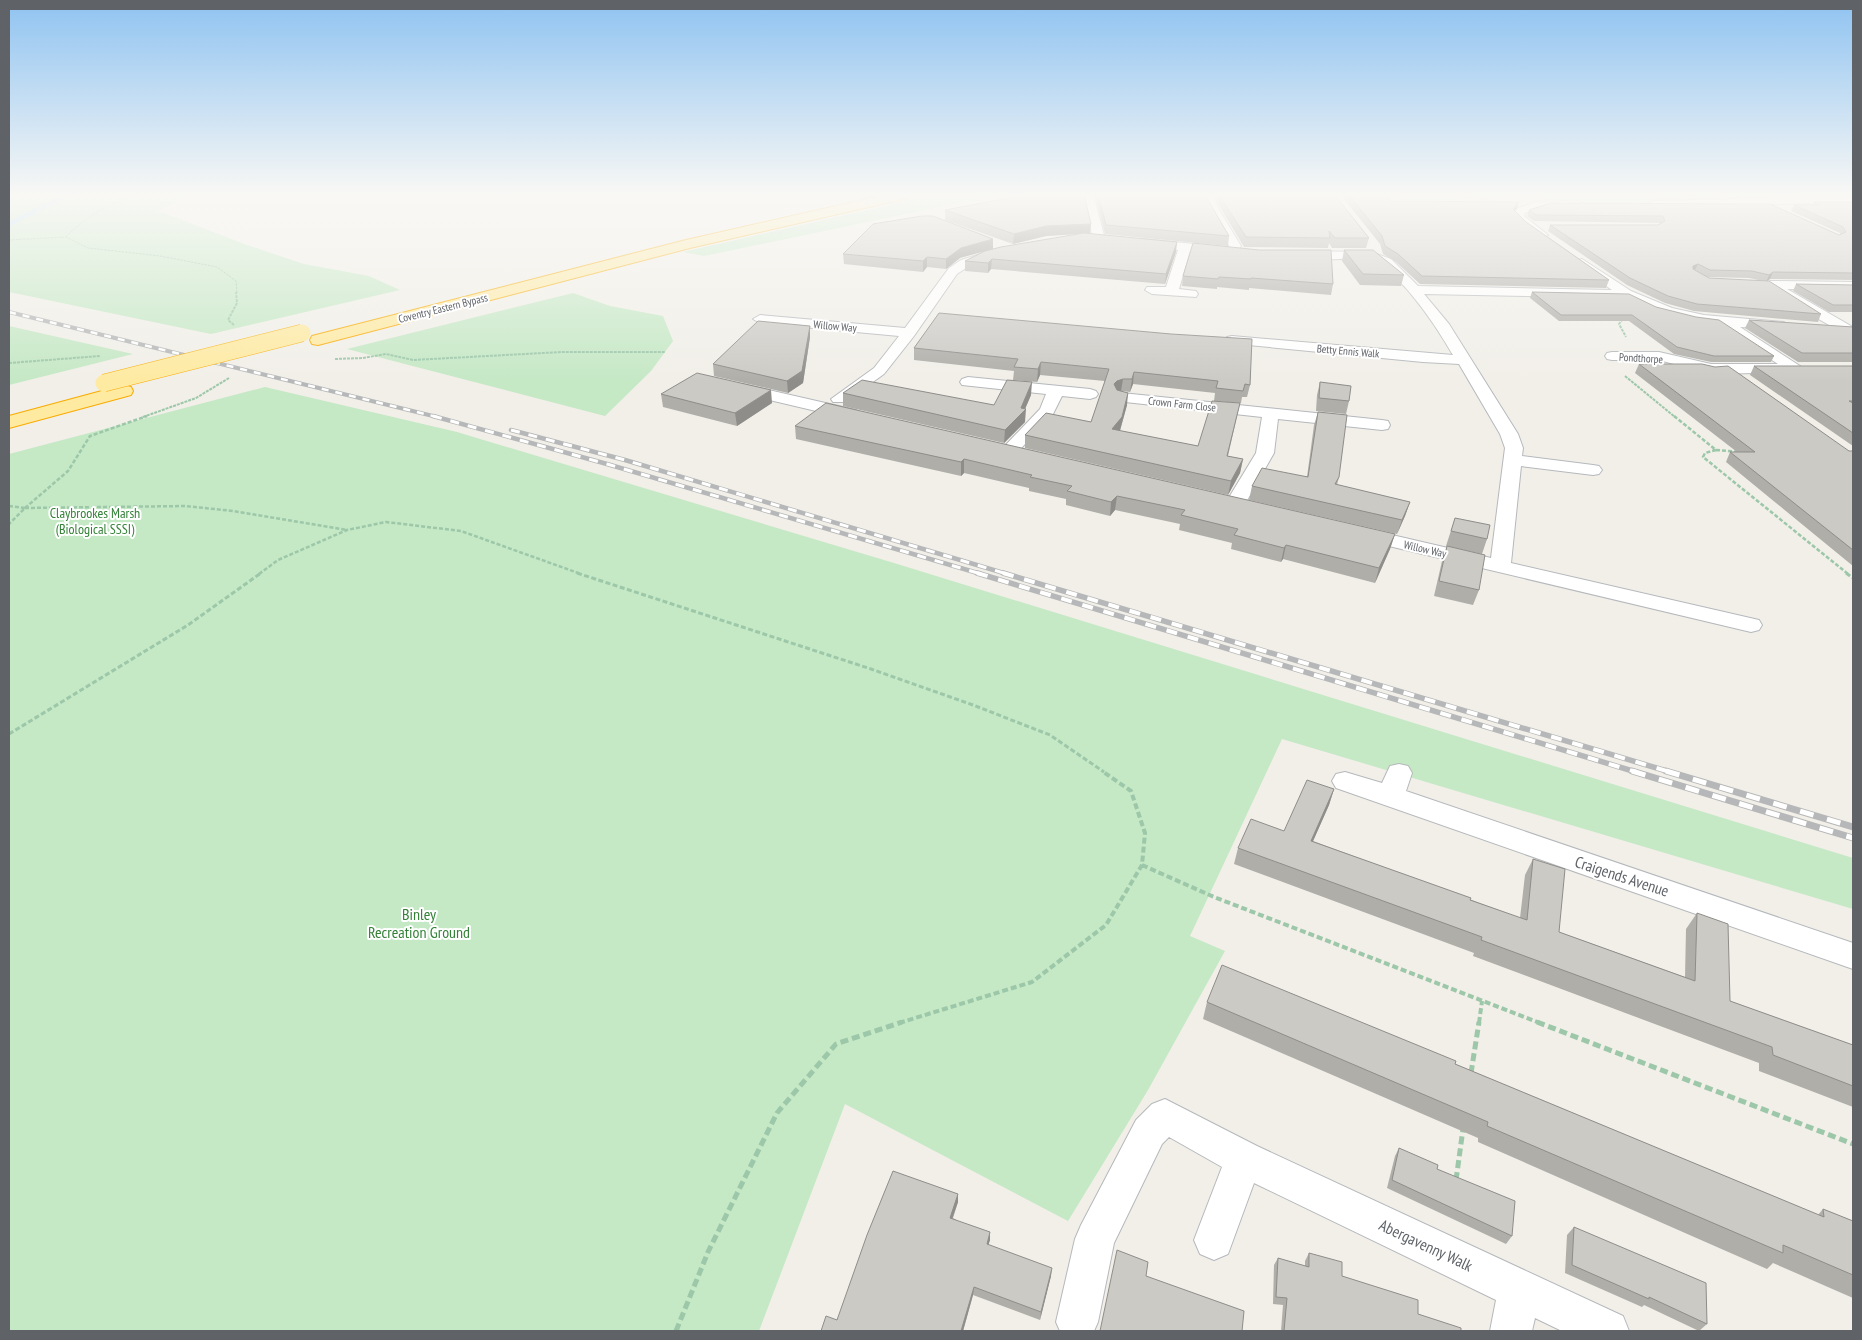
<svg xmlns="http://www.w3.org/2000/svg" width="1862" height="1340" font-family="'PT Sans Narrow',sans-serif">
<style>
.green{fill:#c5e8c5}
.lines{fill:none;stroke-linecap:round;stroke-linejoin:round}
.stream{stroke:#aadaff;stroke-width:4.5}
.minor-casing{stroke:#b5b8bc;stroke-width:2}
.trunk-casing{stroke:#f9ab00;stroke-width:2}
.path-far5{stroke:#9cc7a9;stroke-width:1;stroke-dasharray:2.5 1;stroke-linecap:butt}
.path-far4{stroke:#9cc7a9;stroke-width:2;stroke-dasharray:3 1;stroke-linecap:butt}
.path-far3{stroke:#9cc7a9;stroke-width:2.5;stroke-dasharray:4 2;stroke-linecap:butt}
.path-far2{stroke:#9cc7a9;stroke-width:3;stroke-dasharray:5 2.5;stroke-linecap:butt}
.path-far1{stroke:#9cc7a9;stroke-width:4;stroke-dasharray:6 3;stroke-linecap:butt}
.path{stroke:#9cc7a9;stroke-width:5;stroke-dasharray:8 4;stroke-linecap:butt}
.minor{fill:#fff;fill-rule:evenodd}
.trunk{fill:#feeaa1;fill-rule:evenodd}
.rail-far3-casing{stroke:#b6b7b8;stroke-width:4}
.rail-far2-casing{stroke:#b6b7b8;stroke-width:4.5}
.rail-far1-casing{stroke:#b6b7b8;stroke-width:5.5}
.rail-casing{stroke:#b6b7b8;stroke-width:7}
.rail-far3{stroke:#fff;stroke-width:2.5;stroke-dasharray:7;stroke-linecap:butt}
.rail-far2{stroke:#fff;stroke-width:3;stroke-dasharray:9;stroke-linecap:butt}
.rail-far1{stroke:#fff;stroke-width:4;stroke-dasharray:11;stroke-linecap:butt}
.rail{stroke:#fff;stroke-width:5;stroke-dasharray:14;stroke-linecap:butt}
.trunk-bridge-casing{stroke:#f9ab00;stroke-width:18;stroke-linecap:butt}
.trunk-bridge{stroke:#feeaa1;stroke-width:17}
.wall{fill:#afaea9;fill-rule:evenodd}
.shaded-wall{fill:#8f8d8a}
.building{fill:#cccac5;stroke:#8f8d8a}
.labels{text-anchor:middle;stroke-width:4;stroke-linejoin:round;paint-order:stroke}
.far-street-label{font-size:11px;fill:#5f6368;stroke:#fff}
.park-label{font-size:14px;fill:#348238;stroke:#fff}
.near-street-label{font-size:16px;fill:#5f6368;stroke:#fff}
.near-park-label{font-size:16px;fill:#348238;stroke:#fff}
</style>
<rect width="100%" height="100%" fill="#f1efe8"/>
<!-- green -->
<path class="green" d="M 9,194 L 191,194 L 159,211 L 247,245 L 304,264 L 369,276 L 400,290 L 211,334 L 9,292 Z
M 938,194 L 1003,194 L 704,256 L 683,252 Z
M 1345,194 L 1498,194 L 1496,198 L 1431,201 L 1433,209 L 1413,211 L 1402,201 L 1387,197 Z
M 1542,194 L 1830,194 C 1734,198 1638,205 1542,200 Z
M 573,293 L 610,306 L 663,316 L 673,341 L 651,371 L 605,416 L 347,349 Z
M 9,326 L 133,354 L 9,385 Z
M 265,387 L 457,432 L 894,563 L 1853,858 L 1853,909 L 1282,739 L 1190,936 L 1225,951 L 1148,1090 L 1068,1221 L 845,1104 L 759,1331 L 9,1331 L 9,454 Z"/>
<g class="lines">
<!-- stream -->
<path class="stream" d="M 9,224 L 68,194"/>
<!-- minor casing -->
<g class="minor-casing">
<path id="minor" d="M 1083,194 L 1093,194 L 1105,239 L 1103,241 L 1095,241 L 1093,239 Z
M 1203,194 L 1213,194 L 1218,208 L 1241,246 L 1239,249 L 1231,249 L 1229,246 L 1208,208 Z
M 1313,194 L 1349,194 L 1352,197 L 1347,200 L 1317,199 L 1313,198 Z
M 1853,196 L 1853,202 L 1653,207 L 1648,204 L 1653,201 Z
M 1579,201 L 1583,202 L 1584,204 L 1583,206 L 1537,208 L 1525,213 L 1524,216 L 1548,235 L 1542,238 L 1515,220 L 1513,216 L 1516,209 L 1536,202 Z
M 1143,239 L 1225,247 L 1231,251 L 1225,255 L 1190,251 L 1179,289 L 1196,291 L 1198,294 L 1196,297 L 1152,294 L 1145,290 L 1147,287 L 1166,287 L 1178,250 L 1139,245 L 1137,243 L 1139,241 Z
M 997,249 L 1003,253 L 1001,256 L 969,266 L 957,274 L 914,336 L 884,374 L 845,402 L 833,402 L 831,399 L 874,368 L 899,336 L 760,323 L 753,319 L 760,315 L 905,328 L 949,268 L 961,260 Z
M 1298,251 L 1371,252 L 1391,259 L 1418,286 L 1612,290 L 1578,266 L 1576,263 L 1578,260 L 1582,259 L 1631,291 L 1672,308 L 1704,315 L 1784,322 L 1786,325 L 1779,329 L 1740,327 L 1800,366 L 1803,369 L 1800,372 L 1711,374 L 1659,360 L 1612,360 L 1607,359 L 1605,356 L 1607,353 L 1612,352 L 1659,352 L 1711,364 L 1778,364 L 1718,325 L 1663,314 L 1625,298 L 1424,294 L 1449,324 L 1518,434 L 1523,448 L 1522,456 L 1593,465 L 1599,466 L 1602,470 L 1599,474 L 1593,475 L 1521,466 L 1511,563 L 1759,620 L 1762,625 L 1759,630 L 1751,632 L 1355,538 L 1352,534 L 1355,530 L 1362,528 L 1491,558 L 1505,448 L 1500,434 L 1459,364 L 1423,362 L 1227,343 L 1225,340 L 1227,337 L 1232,336 L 1453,355 C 1438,329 1395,261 1363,259 C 1341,257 1315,263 1294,258 L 1292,255 L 1294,252 Z
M 1770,281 L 1853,282 L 1853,290 L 1787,289 L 1851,326 L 1853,329 L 1851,332 L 1841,332 L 1765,288 L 1764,285 Z
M 968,377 L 1090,389 L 1096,391 L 1098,394 L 1096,397 L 1090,399 L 1062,396 L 1053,414 L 1014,456 L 1008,457 L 1002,456 L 999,452 L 1040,409 L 1046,394 L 962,385 L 960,382 L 962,379 Z
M 742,384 L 856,410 L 858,414 L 856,418 L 850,419 L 736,392 L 734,389 L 736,386 Z
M 1122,393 L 1382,420 L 1388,421 L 1390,425 L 1388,429 L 1382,430 L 1278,419 L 1274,453 L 1245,504 L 1242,508 L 1235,510 L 1228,508 L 1225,504 L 1256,453 L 1262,417 L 1116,401 L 1114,398 L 1116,395 Z
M 1399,764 L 1408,766 L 1412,773 L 1406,791 L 1853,943 L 1853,969 L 1336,788 L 1332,781 L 1336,774 L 1345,772 L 1382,783 L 1390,766 Z
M 1165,1099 L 1257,1146 L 1623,1316 L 1629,1331 L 1562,1331 L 1535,1318 L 1532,1331 L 1490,1331 L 1496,1300 L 1254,1183 L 1228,1254 L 1214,1260 L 1200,1254 L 1194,1240 L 1222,1167 L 1169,1137 L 1162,1144 L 1114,1243 L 1098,1322 L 1094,1331 L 1060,1331 L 1056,1322 L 1075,1239 L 1081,1225 L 1136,1120 L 1152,1104 Z"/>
</g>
<!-- trunk casing -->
<g class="trunk-casing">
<path id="trunk" d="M 889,194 L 914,194 L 908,198 L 690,248 L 318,345 L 312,344 L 310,340 L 312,336 L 686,240 Z
M 124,385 L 131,387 L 133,391 L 131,395 L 9,428 L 9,416 Z"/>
</g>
<!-- path-far5 -->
<path class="path-far5" d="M 1409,194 L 1465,196 L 1496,202
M 66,237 C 87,215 111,203 140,194
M 9,240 L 66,237 L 88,248 L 160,256 L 217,267 L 236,281 L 237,293"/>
<!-- path-far4 -->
<path class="path-far4" d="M 1623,319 L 1619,324 L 1626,337
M 234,325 L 228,320 L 237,303 L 236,292
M 335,359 L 363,358 L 386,354 L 413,360 L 562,352 L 665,352
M 9,363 L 100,356
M 1625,376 L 1675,417
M 143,417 L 196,398 L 229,378"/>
<!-- path-far3 -->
<path class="path-far3" d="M 1674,416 L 1716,450 L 1705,453 L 1703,457 L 1848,574
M 1716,450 L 1740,452
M 9,506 L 25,508 L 9,524
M 25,508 L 68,471 L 90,436 L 147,416
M 25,508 L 185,506 L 233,511 L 347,530
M 259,574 L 278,560 L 347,530 L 386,522 L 461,531 L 581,574"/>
<!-- path-far2 -->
<path class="path-far2" d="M 577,573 L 871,669 L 973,705 L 1050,735 L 1104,772
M 1846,573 L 1853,578
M 9,734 L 188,625 L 261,573"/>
<!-- path-far1 -->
<path class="path-far1" d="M 1142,865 L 1214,897 L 1540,1023
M 899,1023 L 1032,982 L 1106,925 L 1142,865 L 1145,833 L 1131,791 L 1102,771
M 1479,1023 L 1482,1001"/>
<!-- path -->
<path class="path" d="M 1537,1022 L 1853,1144
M 1471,1073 L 1479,1022
M 1456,1180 L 1463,1129
M 676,1331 L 708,1252 L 777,1113 L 836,1044 L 902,1022"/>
<!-- minor -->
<use href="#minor" class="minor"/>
<!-- trunk -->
<use href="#trunk" class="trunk"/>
<!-- rail-far3 casing -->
<g class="rail-far3-casing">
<path id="rail-far3" d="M 9,312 L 437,417"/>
</g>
<!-- rail-far2 casing -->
<g class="rail-far2-casing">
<path id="rail-far2" d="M 433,416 L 607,464 L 981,574
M 511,430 L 625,460 L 1007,574"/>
</g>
<!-- rail-far1 casing -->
<g class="rail-far1-casing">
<path id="rail-far1" d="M 977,573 L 1636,772
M 1003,573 L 1670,772"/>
</g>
<!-- rail casing -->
<g class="rail-casing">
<path id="rail" d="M 1632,771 L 1853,838
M 1666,771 L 1853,827"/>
</g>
<!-- rail-far3 -->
<use href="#rail-far3" class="rail-far3"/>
<!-- rail-far2 -->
<use href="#rail-far2" class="rail-far2"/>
<!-- rail-far1 -->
<use href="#rail-far1" class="rail-far1"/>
<!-- rail -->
<use href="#rail" class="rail"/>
<!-- trunk-bridge casing -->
<g class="trunk-bridge-casing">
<path id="trunk-bridge" d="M 104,383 L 302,333"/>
</g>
<!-- trunk-bridge -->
<use href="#trunk-bridge" class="trunk-bridge"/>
</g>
<!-- wall -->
<path class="wall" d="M 1097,194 L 1206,194 L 1208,200 L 1229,236 L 1228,246 L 1105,234 L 1096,200 Z
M 1215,194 L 1334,194 L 1369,238 L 1366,248 L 1332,248 L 1329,243 L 1328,248 L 1244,247 L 1220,207 Z
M 1345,194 L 1385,194 L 1391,201 L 1519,202 L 1515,211 L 1526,222 L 1609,280 L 1606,288 L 1420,284 L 1396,262 L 1383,254 L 1380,244 L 1344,199 Z
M 1814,202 L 1853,202 L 1853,281 L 1853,280 L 1770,279 L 1766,281 L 1821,314 L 1818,322 L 1694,311 L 1665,303 L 1627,285 L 1548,231 L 1550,225 L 1658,225 L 1660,223 L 1534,221 L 1527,216 L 1529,210 L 1551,203 L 1839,235 L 1840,235 L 1840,233 L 1791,211 L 1794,205 L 1813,205 ZM 1708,277 L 1749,278 L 1763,281 L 1709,278 Z
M 945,210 L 1091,224 L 1090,233 L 1087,233 L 1176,252 L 1165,284 L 991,269 L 988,273 L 965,271 L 965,261 L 1079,234 L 1046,236 L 1013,244 L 945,220 Z
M 1193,243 L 1333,284 L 1331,295 L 1249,288 L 1249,290 L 1217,287 L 1217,289 L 1182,286 L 1183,276 Z
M 1344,250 L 1404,275 L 1401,286 L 1360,285 L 1342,261 Z
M 843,254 L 960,258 L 946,269 L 927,267 L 923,272 L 844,264 Z
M 1796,284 L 1853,285 L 1853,312 L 1829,312 L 1793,291 Z
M 1532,292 L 1656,307 L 1774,356 L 1771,362 L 1711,362 L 1674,354 L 1629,321 L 1559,321 L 1530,298 Z
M 939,313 L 1250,385 L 1247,397 L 1242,397 L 1241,403 L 1214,401 L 1215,393 L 1133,384 L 1130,392 L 1122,391 L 1127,405 L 1120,431 L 1198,446 L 1240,403 L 1228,456 L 1243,459 L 1240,473 L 1228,495 L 1025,448 L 1025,435 L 1091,422 L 1105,381 L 1040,375 L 1037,382 L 1013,380 L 1014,371 L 914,360 L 914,348 Z
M 1749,320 L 1853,327 L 1853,362 L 1798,362 L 1745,328 Z
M 810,337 L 803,383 L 788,393 L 714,376 L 713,364 Z
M 1639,364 L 1849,451 L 1853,451 L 1853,566 L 1726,462 L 1730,452 L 1737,452 L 1635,373 Z
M 1754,366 L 1853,366 L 1853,446 L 1750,375 Z
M 1320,382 L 1349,401 L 1346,414 L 1316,411 L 1317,395 Z
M 843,393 L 994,405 L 1031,395 L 1025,409 L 1025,422 L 1004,443 L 843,406 Z
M 661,394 L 772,403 L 737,426 L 663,407 Z
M 1318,412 L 1339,477 L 1337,485 L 1410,502 L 1405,516 L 1397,534 L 1249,500 L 1252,486 L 1307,477 L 1314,425 Z
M 795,426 L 1395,534 L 1390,549 L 1375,583 L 1283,559 L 1281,562 L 1231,549 L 1232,543 L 1179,530 L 1180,524 L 1115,510 L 1110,516 L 1066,505 L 1066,499 L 1029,491 L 1029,488 L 964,473 L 961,476 L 796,439 Z
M 1455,518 L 1487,539 L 1482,554 L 1446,546 Z
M 1447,546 L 1479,590 L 1473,605 L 1434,596 L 1442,561 Z
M 1334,789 L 1329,805 L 1313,841 L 1520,918 L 1525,875 L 1533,859 L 1559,932 L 1685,977 L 1686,929 L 1697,913 L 1730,1001 L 1853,1045 L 1853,1107 L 1759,1071 L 1759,1063 L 1473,956 L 1474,953 L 1234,864 L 1238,848 L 1284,831 Z
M 1207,1002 L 1455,1064 L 1818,1215 L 1823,1209 L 1853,1221 L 1853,1298 L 1773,1263 L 1767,1269 L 1478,1142 L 1478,1138 L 1203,1019 Z
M 1399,1148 L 1437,1169 L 1512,1236 L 1506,1244 L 1387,1188 L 1395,1156 Z
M 958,1194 L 958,1202 L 953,1218 L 990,1240 L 988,1245 L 1051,1276 L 1040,1320 L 973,1295 L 963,1331 L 821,1331 L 837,1320 Z
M 1574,1227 L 1707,1324 L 1699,1331 L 1644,1305 L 1642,1307 L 1565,1273 L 1567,1235 Z
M 1309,1253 L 1342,1276 L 1418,1314 L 1461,1331 L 1281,1331 L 1283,1305 L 1273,1304 L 1274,1265 L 1278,1258 L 1305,1266 L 1305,1261 Z"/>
<!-- shaded-wall -->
<path class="shaded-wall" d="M 1519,202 L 1517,209 L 1511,216 L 1513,209 Z
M 1091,224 L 1090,233 L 1046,236 L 1013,244 L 1014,234 L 1046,226 Z
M 993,239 L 993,249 L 960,258 L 946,269 L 946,259 L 961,248 Z
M 1177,242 L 1176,252 L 1165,284 L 1166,274 Z
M 927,257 L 927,267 L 923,272 L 923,261 Z
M 992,259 L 991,269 L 988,273 L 988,263 Z
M 1698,264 L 1695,270 L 1690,272 L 1693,266 Z
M 1773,272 L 1770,279 L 1766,282 L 1769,275 Z
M 810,326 L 810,337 L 803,383 L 788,393 L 787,381 Z
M 1041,362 L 1040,375 L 1037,382 L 1038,369 Z
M 1134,372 L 1133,384 L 1130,392 L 1132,379 Z
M 1123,379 L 1121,391 L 1115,393 L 1114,384 L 1117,381 Z
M 1032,382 L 1031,395 L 1025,409 L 1026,409 L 1025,422 L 1004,443 L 1005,430 L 1021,408 Z
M 771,390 L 772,403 L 737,426 L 735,413 Z
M 1128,393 L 1127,405 L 1120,430 L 1110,442 L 1112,429 Z
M 964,459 L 964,473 L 961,476 L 961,462 Z
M 1243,459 L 1240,473 L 1228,495 L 1231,481 Z
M 1117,496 L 1115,510 L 1110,516 L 1111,502 Z
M 1410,502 L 1405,516 L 1397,534 L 1402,520 Z
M 1395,534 L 1390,549 L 1375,583 L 1379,568 Z
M 1286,545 L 1283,559 L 1281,562 L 1284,548 Z
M 1334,789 L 1329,805 L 1306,857 L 1311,841 Z
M 958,1194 L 958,1202 L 950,1225 L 950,1218 Z
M 990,1232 L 990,1240 L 986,1252 L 987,1244 Z
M 1052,1268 L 1051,1276 L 1040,1320 L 1041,1312 Z
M 974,1287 L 973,1295 L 963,1331 L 961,1331 Z"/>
<!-- building -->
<path class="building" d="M 1031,194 L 1084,194 L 1091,224 L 1046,226 L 1014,234 L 945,210 Z
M 1098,194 L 1206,194 L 1208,200 L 1229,236 L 1106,225 Z
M 1220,194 L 1334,194 L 1369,238 L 1335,238 L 1329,231 L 1330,238 L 1246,237 L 1221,198 Z
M 1348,194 L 1385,194 L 1391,201 L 1519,202 L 1513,209 L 1526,222 L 1609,280 L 1422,276 L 1398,254 L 1385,246 L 1382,236 Z
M 1814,202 L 1853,202 L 1853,273 L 1773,272 L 1769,275 L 1752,271 L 1710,270 L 1698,264 L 1693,266 L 1693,269 L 1709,278 L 1769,281 L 1821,314 L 1697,304 L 1668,296 L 1630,278 L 1550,225 L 1658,225 L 1665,221 L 1663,216 L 1536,215 L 1529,210 L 1551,203 L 1770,204 L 1839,235 L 1846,232 L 1843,227 L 1794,205 L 1820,205 Z
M 922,216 L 933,216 L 993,239 L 961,248 L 946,259 L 927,257 L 923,261 L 843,254 L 873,224 Z
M 1084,233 L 1177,242 L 1166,274 L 992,259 L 988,263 L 965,261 L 985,251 L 1001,247 Z
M 1193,243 L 1259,250 L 1331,250 L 1333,284 L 1251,278 L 1251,279 L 1219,277 L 1218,279 L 1183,276 Z
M 1344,250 L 1373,250 L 1404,275 L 1363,274 Z
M 1796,284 L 1853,285 L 1853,305 L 1833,305 Z
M 1532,292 L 1629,294 L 1656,307 L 1696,317 L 1719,320 L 1774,356 L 1714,356 L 1677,347 L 1632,315 L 1561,315 Z
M 939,313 L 1171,334 L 1252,339 L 1250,385 L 1245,384 L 1243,391 L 1216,388 L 1218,381 L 1134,372 L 1132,379 L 1123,379 L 1117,381 L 1114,384 L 1117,390 L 1128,393 L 1122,417 L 1112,429 L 1198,446 L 1212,401 L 1240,403 L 1227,456 L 1243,459 L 1231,481 L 1025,435 L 1046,413 L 1091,422 L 1109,369 L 1041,362 L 1038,369 L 1014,367 L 1018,359 L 914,348 Z
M 1749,320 L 1853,327 L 1853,353 L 1802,353 Z
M 758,321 L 810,326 L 802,371 L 787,381 L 713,364 Z
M 1639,364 L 1702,364 L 1715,367 L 1728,366 L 1849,451 L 1853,451 L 1853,550 L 1730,452 L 1755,452 Z
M 1754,366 L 1853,366 L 1853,401 L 1849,401 L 1853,403 L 1853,433 Z
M 697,373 L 771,390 L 735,413 L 661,394 Z
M 862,380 L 994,405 L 1007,380 L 1032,382 L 1021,408 L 1026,409 L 1005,430 L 843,393 Z
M 1320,382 L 1351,386 L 1349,401 L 1319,398 Z
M 826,403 L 1395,534 L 1379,568 L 1286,545 L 1284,548 L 1234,535 L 1238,529 L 1181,515 L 1185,510 L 1117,496 L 1111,502 L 1067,491 L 1072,486 L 1030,477 L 1032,475 L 964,459 L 961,462 L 795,426 Z
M 1318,412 L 1347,415 L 1339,477 L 1335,484 L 1410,502 L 1402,520 L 1252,486 L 1262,468 L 1308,477 Z
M 1455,518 L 1490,525 L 1487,539 L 1451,531 Z
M 1447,546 L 1485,555 L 1479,590 L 1439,581 Z
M 1307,780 L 1334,789 L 1311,841 L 1471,898 L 1470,900 L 1527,920 L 1533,859 L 1565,869 L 1559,932 L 1695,981 L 1697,913 L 1728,924 L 1730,1001 L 1853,1045 L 1853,1086 L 1773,1055 L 1772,1047 L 1481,940 L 1482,937 L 1238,848 L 1251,819 L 1284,831 Z
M 1222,965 L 1456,1061 L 1455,1064 L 1824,1217 L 1823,1209 L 1853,1221 L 1853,1275 L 1783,1245 L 1783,1253 L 1487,1126 L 1488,1122 L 1207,1002 Z
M 1399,1148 L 1438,1165 L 1437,1169 L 1515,1201 L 1512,1236 L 1392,1180 Z
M 893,1171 L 958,1194 L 950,1218 L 990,1232 L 987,1244 L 1052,1268 L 1041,1312 L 974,1287 L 961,1331 L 821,1331 L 826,1316 L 837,1320 L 867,1235 Z
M 1574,1227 L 1706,1283 L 1707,1324 L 1649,1297 L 1649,1299 L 1572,1265 Z
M 1117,1250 L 1148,1262 L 1146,1276 L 1244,1311 L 1242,1331 L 1100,1331 Z
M 1309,1253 L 1342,1262 L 1342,1276 L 1418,1300 L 1418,1314 L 1461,1328 L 1461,1331 L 1284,1331 L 1287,1298 L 1276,1297 L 1278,1258 L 1309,1267 Z"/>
<!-- sky -->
<linearGradient id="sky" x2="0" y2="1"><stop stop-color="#8fc3f1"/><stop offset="0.51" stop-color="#f9f8f5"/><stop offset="1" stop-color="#f9f8f5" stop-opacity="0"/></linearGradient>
<rect width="1862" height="382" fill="url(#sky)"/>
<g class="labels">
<!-- far-street labels -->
<g class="far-street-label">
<text transform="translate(443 308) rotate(-14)" y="4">Coventry Eastern Bypass</text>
<text transform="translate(835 326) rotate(5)" y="4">Willow Way</text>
<text transform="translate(1348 351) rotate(5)" y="4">Betty Ennis Walk</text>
<text transform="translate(1641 358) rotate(3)" y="4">Pondthorpe</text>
<text transform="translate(1182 404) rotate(6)" y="4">Crown Farm Close</text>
<text transform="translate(1425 549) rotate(13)" y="4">Willow Way</text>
</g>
<!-- park labels -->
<g class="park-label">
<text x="95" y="518">Claybrookes Marsh<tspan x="95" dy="16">(Biological SSSI)</tspan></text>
</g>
<!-- near-street labels -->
<g class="near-street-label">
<text transform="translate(1622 876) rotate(18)" y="6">Craigends Avenue</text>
<text transform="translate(1426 1245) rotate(25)" y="6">Abergavenny Walk</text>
</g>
<!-- near-park labels -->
<g class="near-park-label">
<text x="419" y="920">Binley<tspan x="419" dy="18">Recreation Ground</tspan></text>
</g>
</g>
<!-- border -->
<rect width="1862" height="1340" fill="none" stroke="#5f6368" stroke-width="20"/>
</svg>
